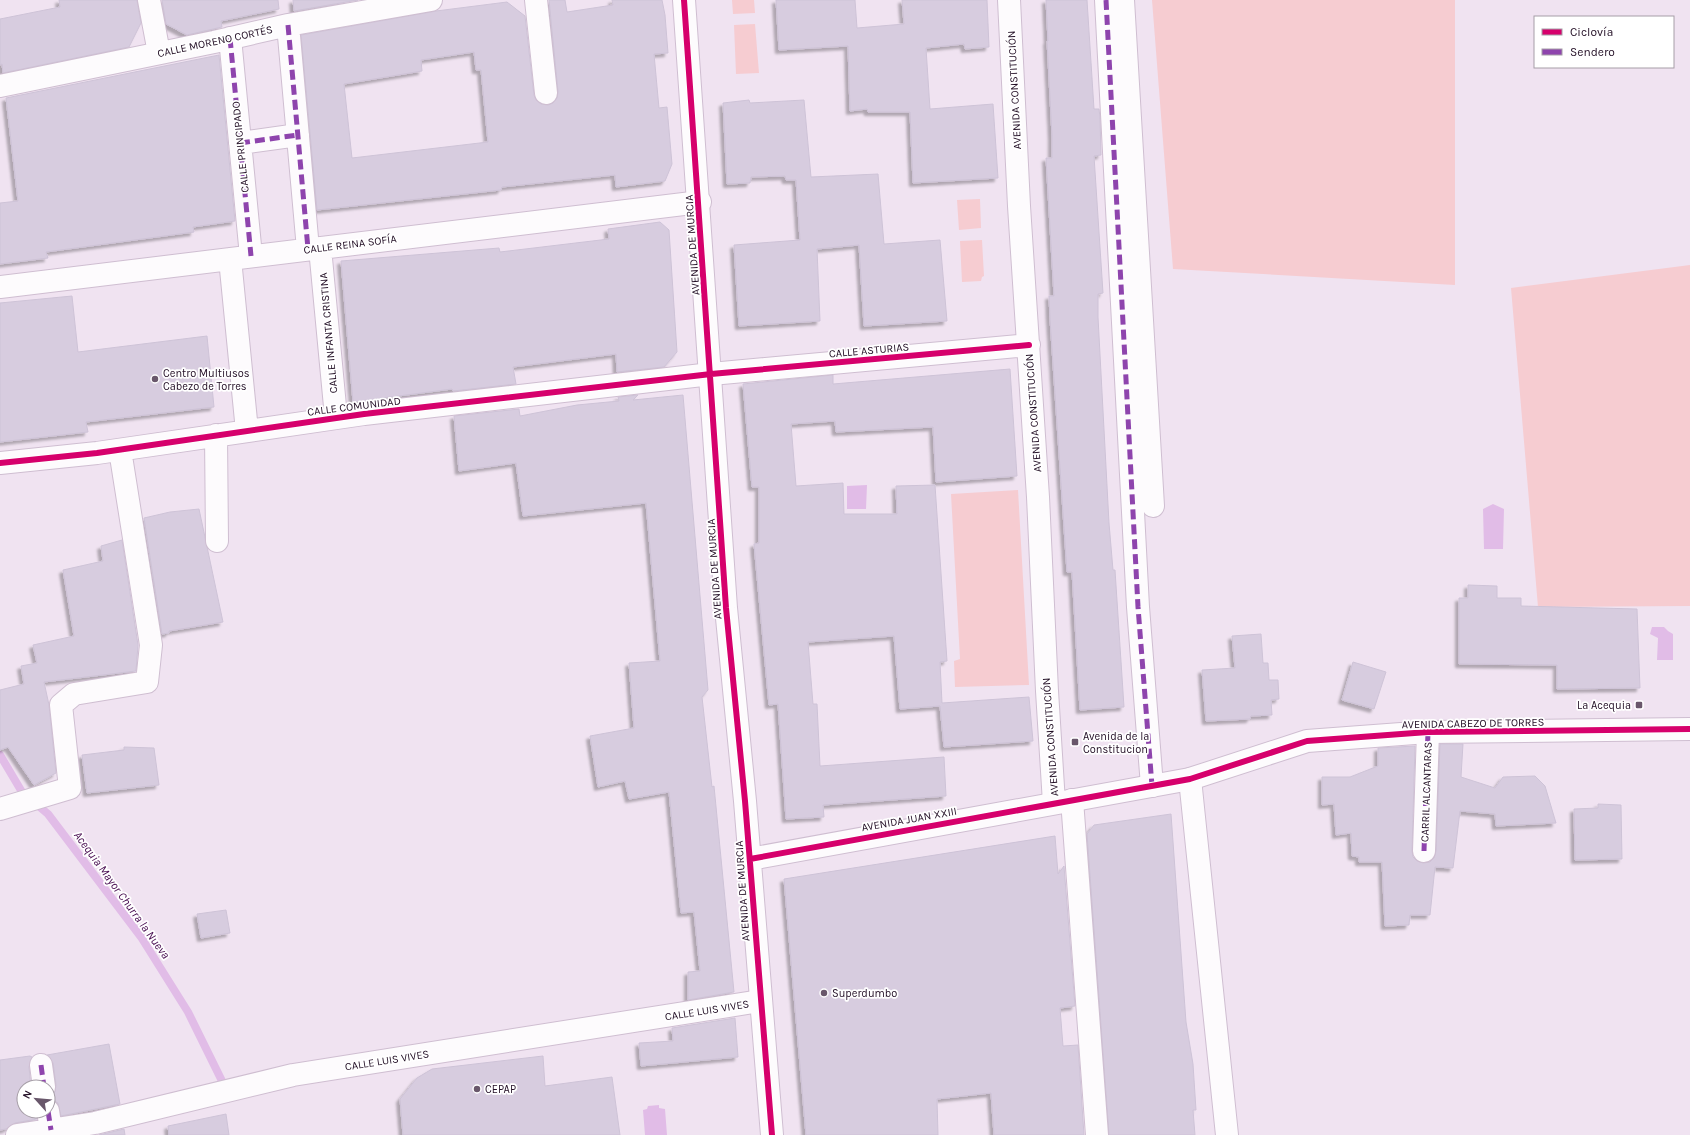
<svg xmlns="http://www.w3.org/2000/svg" width="1690" height="1135" font-family="Karla,sans-serif">
<style>
.green{fill:#f6ccd1}
.water{fill:#e1bce7}
.lines{fill:none;stroke-linecap:round;stroke-linejoin:round}
.stream{stroke:#e1bce7;stroke-width:8}
.building{fill:#d7ccdf;stroke:#cec3d7;fill-rule:evenodd;filter:url(#shadow)}
.street-casing{stroke:#cfbed1;stroke-width:24}
.secondary-casing{stroke:#cfbed1;stroke-width:24}
.street{stroke:#fdfbfd;stroke-width:22}
.secondary{stroke:#fdfbfd;stroke-width:22}
.quiet{stroke:#8e44ad;stroke-width:5;stroke-dasharray:10 5;stroke-linecap:butt}
.cycleway-casing{stroke:#fff;stroke-width:8}
.cycleway{stroke:#d6006c;stroke-width:6}
.poi-dot{fill:#69576b;stroke:#fff;stroke-width:1.5}
.labels{text-anchor:middle;stroke-width:3.5;stroke-linejoin:round;paint-order:stroke}
.street-label{font-size:11px;fill:#200c23;stroke:#fff}
.poi-label{font-size:11px;fill:#200c23;stroke:#fff;text-anchor:start}
.water-label{font-size:12px;font-style:italic;fill:#460b4f;stroke:#fff}
</style>
<defs>
<filter id="shadow"><feDropShadow dx="-3.5" dy="3.5" stdDeviation="1" flood-color="#0004"/></filter>
</defs>
<rect width="100%" height="100%" fill="#f0e3f1"/>
<!-- green -->
<path class="green" d="M 732,0 L 754,0 L 755,13 L 733,14 Z
M 1152,0 L 1455,0 L 1455,285 L 1173,269 Z
M 755,24 L 759,73 L 736,74 L 734,25 Z
M 980,199 L 981,228 L 959,230 L 957,200 Z
M 982,240 L 984,276 L 982,277 L 981,281 L 962,282 L 960,241 Z
M 1690,265 L 1690,606 L 1538,607 L 1511,288 Z
M 1018,490 L 1029,685 L 955,687 L 954,661 L 960,659 L 951,494 Z"/>
<!-- water -->
<path class="water" d="M 867,485 L 866,509 L 847,509 L 847,486 Z
M 1493,504 L 1504,509 L 1503,549 L 1484,549 L 1483,509 Z
M 1652,627 L 1664,627 L 1668,631 L 1673,634 L 1673,660 L 1657,660 L 1658,638 L 1650,634 Z
M 659,1105 L 659,1108 L 665,1109 L 667,1135 L 645,1135 L 643,1110 L 647,1109 L 648,1106 Z"/>
<g class="lines">
<!-- stream -->
<path class="stream" d="M 0,755 L 22,792 L 48,814 L 141,937 L 188,1012 L 222,1081"/>
</g>
<!-- building -->
<path class="building" d="M 59,0 L 137,0 L 141,23 L 129,47 L 3,73 L 2,64 L 0,65 L 0,19 L 60,7 Z
M 162,0 L 278,0 L 279,9 L 221,21 L 222,27 L 187,35 L 166,24 Z
M 293,0 L 358,0 L 294,11 Z
M 549,0 L 565,0 L 567,12 L 613,5 L 612,0 L 662,0 L 665,15 L 668,53 L 654,54 L 659,108 L 667,107 L 672,164 L 665,181 L 616,187 L 615,175 L 502,187 L 501,190 L 317,210 L 301,35 L 436,11 L 507,2 L 525,16 L 534,95 L 536,100 L 541,104 L 548,105 L 553,103 L 557,98 L 558,92 ZM 474,52 L 476,70 L 481,70 L 488,142 L 352,158 L 344,84 L 422,71 L 421,60 Z
M 776,0 L 855,0 L 857,28 L 904,24 L 902,0 L 987,0 L 989,47 L 965,49 L 964,44 L 926,48 L 930,109 L 993,104 L 998,178 L 913,183 L 910,112 L 868,112 L 867,109 L 850,111 L 848,46 L 779,50 Z
M 1046,0 L 1087,0 L 1094,109 L 1099,109 L 1100,117 L 1101,155 L 1094,156 L 1103,293 L 1098,294 L 1098,317 L 1109,523 L 1113,570 L 1115,570 L 1124,707 L 1080,710 L 1072,572 L 1067,572 L 1050,319 L 1049,296 L 1054,296 L 1046,158 L 1052,158 L 1052,136 L 1047,41 L 1048,41 Z
M 219,55 L 235,221 L 193,227 L 194,232 L 46,252 L 48,258 L 0,264 L 0,203 L 18,201 L 6,98 Z
M 749,100 L 750,103 L 804,100 L 811,177 L 878,174 L 884,244 L 940,240 L 947,321 L 864,326 L 859,245 L 817,249 L 820,321 L 739,326 L 734,245 L 800,240 L 796,180 L 786,180 L 785,176 L 751,177 L 750,183 L 727,184 L 723,103 Z
M 660,222 L 669,230 L 677,352 L 664,367 L 617,372 L 616,354 L 513,367 L 516,384 L 453,391 L 452,389 L 353,402 L 341,261 L 499,248 L 500,252 L 609,239 L 608,229 Z
M 72,296 L 78,352 L 207,336 L 214,407 L 86,422 L 88,432 L 0,442 L 0,303 Z
M 1010,369 L 1017,476 L 936,482 L 933,427 L 836,432 L 835,421 L 791,424 L 796,486 L 843,483 L 844,514 L 897,514 L 896,486 L 935,485 L 947,661 L 940,662 L 942,703 L 1029,697 L 1033,741 L 944,747 L 940,706 L 900,709 L 894,636 L 808,642 L 813,704 L 817,704 L 820,766 L 944,757 L 946,796 L 823,805 L 824,817 L 786,819 L 778,704 L 769,705 L 754,544 L 759,543 L 759,487 L 752,487 L 743,384 L 833,375 L 833,384 Z
M 638,395 L 633,400 L 683,395 L 708,690 L 702,697 L 712,787 L 714,786 L 734,992 L 688,1000 L 688,972 L 700,971 L 694,912 L 681,913 L 669,792 L 629,799 L 625,781 L 598,787 L 590,736 L 634,728 L 629,663 L 660,661 L 646,503 L 523,516 L 516,463 L 459,471 L 454,416 L 519,409 L 520,416 L 577,405 L 619,401 L 618,397 Z
M 199,509 L 223,622 L 169,631 L 169,633 L 162,634 L 144,518 L 170,512 Z
M 122,540 L 138,645 L 136,671 L 44,682 L 49,705 L 56,773 L 34,785 L 8,747 L 0,750 L 0,690 L 24,684 L 21,666 L 37,663 L 33,645 L 74,636 L 63,570 L 103,561 L 101,546 Z
M 1468,585 L 1497,586 L 1497,598 L 1521,598 L 1521,606 L 1637,609 L 1640,688 L 1557,689 L 1557,665 L 1459,664 L 1459,598 L 1468,598 Z
M 1261,634 L 1263,663 L 1268,663 L 1269,680 L 1278,680 L 1279,699 L 1271,700 L 1272,715 L 1251,716 L 1250,719 L 1206,721 L 1202,670 L 1235,668 L 1232,636 Z
M 1353,662 L 1386,672 L 1374,709 L 1342,700 Z
M 1440,744 L 1463,744 L 1461,777 L 1495,788 L 1503,777 L 1535,776 L 1545,786 L 1556,823 L 1496,826 L 1495,814 L 1460,811 L 1453,868 L 1435,867 L 1430,915 L 1410,915 L 1409,925 L 1385,926 L 1382,862 L 1359,862 L 1359,857 L 1352,856 L 1351,833 L 1336,835 L 1334,804 L 1322,805 L 1322,777 L 1350,777 L 1378,766 L 1378,748 L 1415,746 L 1412,851 L 1413,857 L 1417,861 L 1423,863 L 1430,862 L 1434,858 L 1436,851 Z
M 124,747 L 154,748 L 159,785 L 87,793 L 82,755 L 124,750 Z
M 1598,804 L 1621,805 L 1622,859 L 1575,860 L 1574,809 L 1598,808 Z
M 1171,814 L 1186,1022 L 1193,1064 L 1196,1110 L 1193,1110 L 1195,1135 L 1109,1135 L 1087,834 L 1094,825 Z
M 1055,836 L 1058,874 L 1064,866 L 1075,1006 L 1060,1008 L 1063,1046 L 1078,1045 L 1084,1135 L 994,1135 L 991,1093 L 937,1099 L 938,1135 L 806,1135 L 784,879 Z
M 226,910 L 230,933 L 201,938 L 197,914 Z
M 735,1018 L 738,1057 L 641,1066 L 639,1043 L 673,1041 L 672,1028 Z
M 109,1044 L 120,1104 L 61,1116 L 58,1103 L 53,1100 L 48,1099 L 55,1092 L 56,1085 L 53,1063 L 47,1055 Z
M 30,1056 L 32,1057 L 29,1067 L 31,1087 L 24,1087 L 24,1111 L 36,1111 L 37,1119 L 15,1123 L 6,1129 L 0,1130 L 0,1060 Z
M 543,1056 L 545,1086 L 612,1077 L 620,1135 L 403,1135 L 400,1099 L 417,1078 L 432,1069 Z
M 226,1114 L 229,1135 L 169,1135 L 168,1126 Z
M 124,1129 L 125,1135 L 99,1135 Z"/>
<g class="lines">
<!-- street casing -->
<g class="street-casing">
<path id="street" d="M 149,0 L 159,53
M 536,0 L 546,93
M 1009,0 L 1019,206 L 1038,497 L 1047,691 L 1054,803
M 1106,0 L 1138,607 L 1152,786
M 1123,0 L 1153,506
M 288,25 L 308,249
M 230,38 L 251,256
M 0,86 L 214,42 L 288,25 L 431,0
M 240,143 L 298,135
M 320,248 L 336,417
M 230,259 L 247,431
M 0,287 L 700,202
M 216,435 L 217,541
M 0,463 L 97,453 L 364,414 L 711,374 L 1029,345
M 1190,779 L 1227,1135
M 1072,800 L 1097,1135
M 0,809 L 70,788 L 61,705 L 74,694 L 147,682 L 151,645 L 120,450
M 1424,851 L 1428,732
M 41,1065 L 44,1087
M 48,1111 L 51,1130
M 17,1135 L 95,1123 L 293,1075 L 760,1001"/>
</g>
<!-- secondary casing -->
<g class="secondary-casing">
<path id="secondary" d="M 684,0 L 726,608 L 745,801 L 772,1135
M 750,859 L 1190,779 L 1307,741 L 1428,732 L 1690,729"/>
</g>
<!-- street -->
<use href="#street" class="street"/>
<!-- secondary -->
<use href="#secondary" class="secondary"/>
<!-- quiet -->
<path class="quiet" d="M 1106,0 L 1138,607 L 1152,786
M 288,25 L 308,249
M 230,38 L 251,256
M 240,143 L 298,135
M 1424,851 L 1428,732
M 41,1065 L 44,1087
M 48,1111 L 51,1130"/>
<!-- cycleway casing -->
<g class="cycleway-casing">
<path id="cycleway" d="M 684,0 L 726,608 L 745,801 L 772,1135
M 0,463 L 97,453 L 364,414 L 711,374 L 1029,345
M 750,859 L 1190,779 L 1307,741 L 1428,732 L 1690,729"/>
</g>
<!-- cycleway -->
<use href="#cycleway" class="cycleway"/>
</g>
<!-- markers -->
<g class="poi-dot">
<circle cx="155" cy="379" r="4"/>
<rect x="1635" y="701" width="8" height="8" rx="2"/>
<rect x="1071" y="738" width="8" height="8" rx="2"/>
<circle cx="824" cy="993" r="4"/>
<circle cx="477" cy="1089" r="4"/>
</g>
<g class="labels">
<!-- street labels -->
<g class="street-label">
<text transform="translate(215 41) rotate(-12)" y="4">CALLE MORENO CORTÉS</text>
<text transform="translate(1014 90) rotate(-93)" y="4">AVENIDA CONSTITUCIÓN</text>
<text transform="translate(240 147) rotate(-96)" y="4">CALLE PRINCIPADO</text>
<text transform="translate(350 244) rotate(-7)" y="4">CALLE REINA SOFÍA</text>
<text transform="translate(692 245) rotate(-94)" y="4">AVENIDA DE MURCIA</text>
<text transform="translate(328 333) rotate(-95)" y="4">CALLE INFANTA CRISTINA</text>
<text transform="translate(869 350) rotate(-5)" y="4">CALLE ASTURIAS</text>
<text transform="translate(354 406) rotate(-7)" y="4">CALLE COMUNIDAD</text>
<text transform="translate(1033 413) rotate(-94)" y="4">AVENIDA CONSTITUCIÓN</text>
<text transform="translate(714 569) rotate(-94)" y="4">AVENIDA DE MURCIA</text>
<text transform="translate(1473 723) rotate(-1)" y="4">AVENIDA CABEZO DE TORRES</text>
<text transform="translate(1050 737) rotate(-94)" y="4">AVENIDA CONSTITUCIÓN</text>
<text transform="translate(1426 792) rotate(-88)" y="4">CARRIL ALCANTARAS</text>
<text transform="translate(909 819) rotate(-10)" y="4">AVENIDA JUAN XXIII</text>
<text transform="translate(742 891) rotate(-94)" y="4">AVENIDA DE MURCIA</text>
<text transform="translate(707 1010) rotate(-9)" y="4">CALLE LUIS VIVES</text>
<text transform="translate(387 1060) rotate(-9)" y="4">CALLE LUIS VIVES</text>
</g>
<!-- poi labels -->
<g class="poi-label">
<text x="163" y="377">Centro Multiusos<tspan x="163" dy="13">Cabezo de Torres</tspan></text>
<text x="1631" y="709" text-anchor="end">La Acequia</text>
<text x="1083" y="740">Avenida de la<tspan x="1083" dy="13">Constitucion</tspan></text>
<text x="832" y="997">Superdumbo</text>
<text x="485" y="1093">CEPAP</text>
</g>
<!-- water labels -->
<g class="water-label">
<text transform="translate(122 895) rotate(54)" y="4">Acequia Mayor Churra la Nueva</text>
</g>
</g>
<!-- legend -->
<rect x="1534" y="16" width="140" height="52" fill="#ffffff" stroke="#a69ea7"/>
<rect x="1542" y="29" width="20" height="6" fill="#d6006c" stroke="#a69ea7"/>
<text x="1570" y="36" font-size="12" fill="#200c23">Ciclovía</text>
<rect x="1542" y="49" width="20" height="6" fill="#8e44ad" stroke="#a69ea7"/>
<text x="1570" y="56" font-size="12" fill="#200c23">Sendero</text>
<!-- north arrow -->
<g transform="translate(36 1099) rotate(297)"><circle r="19" fill="#ffffff" stroke="#a69ea7"/>
<path d="M0-3L7 15L0 10L-7 15Z" fill="#69576b"/>
<text y="-6" font-size="11" font-weight="bold" text-anchor="middle" fill="#200c23">N</text>
</g>
</svg>
